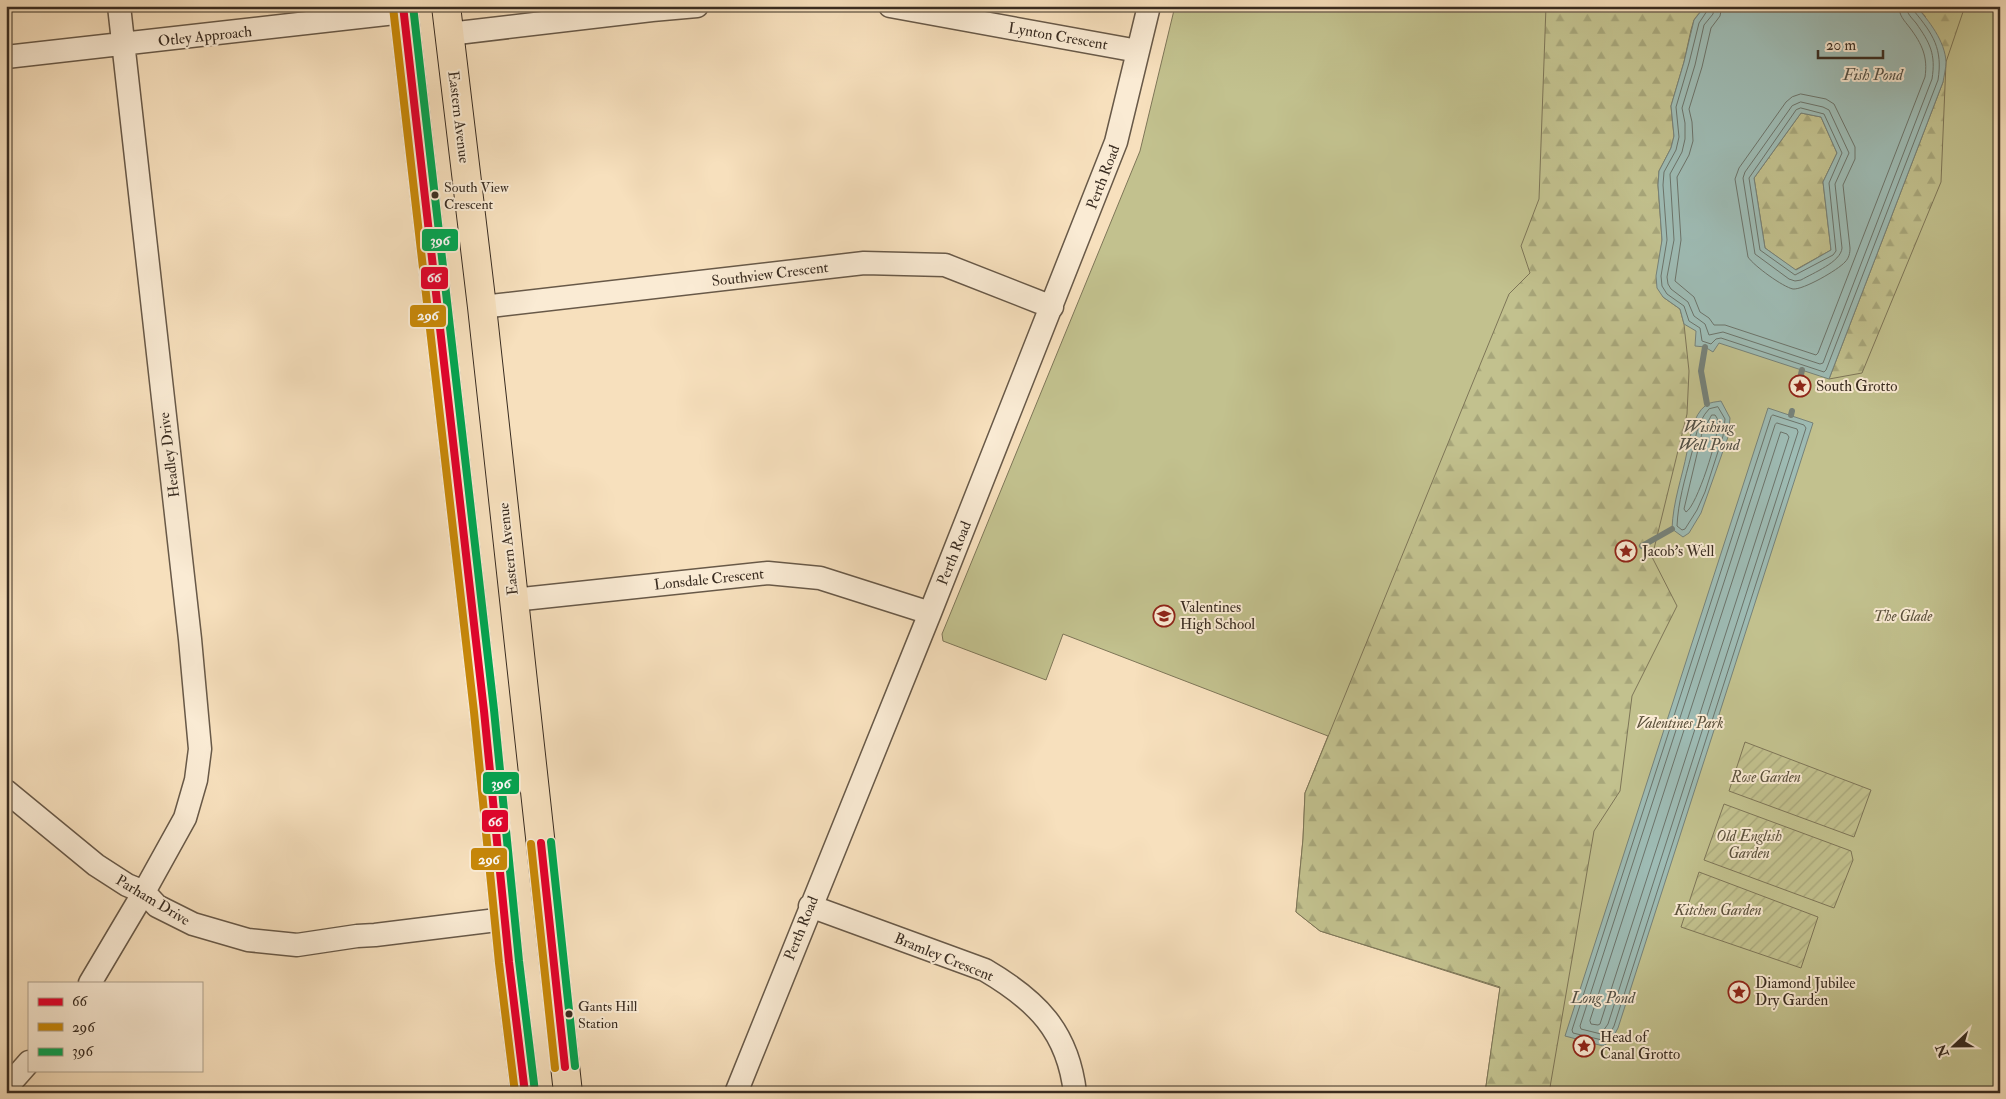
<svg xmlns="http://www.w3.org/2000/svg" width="2006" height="1099" font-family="'IM FELL Double Pica',serif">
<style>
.green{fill:#c2c18e;stroke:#7e7658}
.forest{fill:url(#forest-firs);stroke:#7e7658}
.garden{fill:url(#garden-furrows);stroke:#7e7658}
.water{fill:#9ebcb5;stroke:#76827a;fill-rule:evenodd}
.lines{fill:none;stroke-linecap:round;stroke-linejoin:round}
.shore{stroke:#6c746b;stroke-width:1}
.stream{stroke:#76827a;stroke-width:6}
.minor-casing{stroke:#685948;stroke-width:25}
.trunk-casing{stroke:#392c21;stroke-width:30}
.minor{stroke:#faebd4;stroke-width:22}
.trunk{stroke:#f7e0bd;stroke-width:28}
.bus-1-casing{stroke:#faebd4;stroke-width:11}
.bus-2-casing{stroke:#faebd4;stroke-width:11}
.bus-3-casing{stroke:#faebd4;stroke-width:11}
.bus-1{stroke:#e4002b;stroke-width:8}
.bus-2{stroke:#c88808;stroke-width:8}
.bus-3{stroke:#00a651;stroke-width:8}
.bus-dot{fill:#392c21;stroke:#faebd4;stroke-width:2}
.labels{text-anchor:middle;stroke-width:4;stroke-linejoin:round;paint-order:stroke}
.bus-label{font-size:14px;fill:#392c21;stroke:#faebd4;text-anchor:start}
.street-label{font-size:15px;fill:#392c21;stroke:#faebd4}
.poi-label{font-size:15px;fill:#392c21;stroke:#faebd4;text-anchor:start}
.park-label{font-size:15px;font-style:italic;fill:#5b513c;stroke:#faebd4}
.water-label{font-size:16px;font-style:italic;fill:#525046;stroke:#faebd4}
.line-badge{stroke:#faebd4;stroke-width:2}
.badge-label{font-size:14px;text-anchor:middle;font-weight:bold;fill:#fff}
</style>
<defs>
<pattern id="forest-firs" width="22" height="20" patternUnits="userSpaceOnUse" patternTransform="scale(1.25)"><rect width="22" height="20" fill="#c2c18e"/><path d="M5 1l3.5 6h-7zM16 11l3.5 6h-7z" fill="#a7a67a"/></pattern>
<pattern id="garden-furrows" width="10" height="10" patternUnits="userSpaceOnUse" patternTransform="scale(1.25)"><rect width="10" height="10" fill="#c2c18e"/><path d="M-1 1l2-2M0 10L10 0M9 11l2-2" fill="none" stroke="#a7a67a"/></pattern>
</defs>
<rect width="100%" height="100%" fill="#f7e0bd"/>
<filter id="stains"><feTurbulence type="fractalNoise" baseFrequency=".004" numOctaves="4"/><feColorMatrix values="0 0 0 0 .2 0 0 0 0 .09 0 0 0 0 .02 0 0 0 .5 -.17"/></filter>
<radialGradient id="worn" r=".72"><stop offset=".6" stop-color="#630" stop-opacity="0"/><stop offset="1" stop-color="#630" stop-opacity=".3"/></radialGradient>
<!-- green -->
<path class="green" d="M 1175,6 L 2000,6 L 2000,1093 L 1485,1093 L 1500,988 L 1320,931 L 1296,912 L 1303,839 L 1305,793 L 1328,736 L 1063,634 L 1046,680 L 943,641 L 942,634 L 1140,151 Z"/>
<!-- forest -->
<path class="forest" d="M 1546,6 L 1705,6 L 1694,20 L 1691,30 L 1684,62 L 1671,106 L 1674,136 L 1671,148 L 1659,171 L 1658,185 L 1662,240 L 1660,258 L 1663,297 L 1680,309 L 1684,324 L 1689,371 L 1687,414 L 1652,557 L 1677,606 L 1632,696 L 1620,791 L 1594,831 L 1549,1093 L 1485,1093 L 1500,987 L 1320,931 L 1296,912 L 1303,839 L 1305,793 L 1509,294 L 1530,273 L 1521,246 L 1539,199 Z
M 1916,6 L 1965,6 L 1946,62 L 1941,182 L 1862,373 L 1829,379 L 1943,82 L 1925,16 Z
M 1801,113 L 1821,117 L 1837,153 L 1823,182 L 1831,250 L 1795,270 L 1765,248 L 1754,178 Z"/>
<!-- garden -->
<path class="garden" d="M 1745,742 L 1871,790 L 1854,837 L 1729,791 Z
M 1724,804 L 1851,851 L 1853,860 L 1834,908 L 1704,860 Z
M 1699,872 L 1818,917 L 1801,968 L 1681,927 Z"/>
<!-- water -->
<path class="water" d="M 1705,6 L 1916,6 C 1929,21 1945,41 1946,62 C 1946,68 1944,76 1943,82 L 1829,379 L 1719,343 L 1713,352 L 1705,347 L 1695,346 L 1696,331 L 1684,324 L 1680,309 L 1663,297 L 1657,288 L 1656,276 L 1662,240 L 1658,185 L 1659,171 L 1671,148 L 1674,136 L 1671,106 L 1684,62 L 1694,20 ZM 1801,113 L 1821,117 L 1837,153 L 1823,182 L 1831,250 L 1796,270 L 1765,248 L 1754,178 Z
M 1721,401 L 1730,418 L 1728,437 L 1701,513 L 1689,533 L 1683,537 L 1672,529 C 1673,501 1682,478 1687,452 C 1691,436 1692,416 1706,405 C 1710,402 1716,402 1721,401 Z
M 1768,408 L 1813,423 L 1618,1028 L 1611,1041 L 1603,1046 L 1565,1036 Z"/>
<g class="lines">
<!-- shore -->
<path class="shore" d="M 1708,6 L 1707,11 L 1699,23 L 1689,63 L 1676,107 L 1679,137 L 1676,150 L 1664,172 L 1663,185 L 1667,240 L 1661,276 L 1662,286 L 1667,294 L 1684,306 L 1689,321 L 1700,328 L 1702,341 L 1711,344 L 1716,339 L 1721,338 L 1824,372 L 1826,370 L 1938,80 C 1943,49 1933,34 1914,11 L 1913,6
M 1714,6 L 1713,14 L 1704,25 L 1695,65 L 1682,108 L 1685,123 L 1685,139 L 1682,152 L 1670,174 L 1674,240 L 1667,277 L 1668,284 L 1671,289 L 1688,302 L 1694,316 L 1705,324 L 1709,335 L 1723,332 L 1820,364 L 1823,363 L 1932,79 C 1936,54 1930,43 1916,23 C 1911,17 1907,14 1906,6
M 1722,6 L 1720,16 L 1711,28 L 1702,67 L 1689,109 L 1692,122 L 1693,141 L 1689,155 L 1677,177 L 1681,240 L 1675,281 L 1694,297 L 1700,312 L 1709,318 L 1714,325 L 1725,325 L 1816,355 L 1818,353 L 1925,77 C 1928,57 1922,44 1910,28 C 1904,20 1899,16 1899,6
M 1801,94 L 1826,99 L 1834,104 L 1855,147 L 1855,159 L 1843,185 L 1850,248 C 1850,253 1849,258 1845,262 C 1838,270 1803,290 1793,289 C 1783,287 1754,266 1748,257 L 1735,179 L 1739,168 L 1786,102 L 1792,97 Z
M 1801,102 L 1823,107 L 1829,110 L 1849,153 L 1835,184 L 1842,248 C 1841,262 1813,273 1801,280 L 1795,281 L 1789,279 L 1755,254 L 1743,178 L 1745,172 L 1792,106 Z
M 1801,108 L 1824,114 L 1842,153 L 1829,183 L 1836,251 L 1833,255 L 1795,275 L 1760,250 L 1749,178 L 1796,110 Z
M 1718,407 L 1725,419 L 1723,436 L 1705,492 L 1697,510 L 1685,529 L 1682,530 L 1677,526 C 1678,502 1685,479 1691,456 C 1696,439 1696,423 1709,409 Z
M 1712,415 L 1715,415 C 1717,418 1718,419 1718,422 C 1719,436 1697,506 1686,512 L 1684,509 L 1702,433 Z
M 1773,415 L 1804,425 L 1806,428 L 1614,1026 L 1608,1037 L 1602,1040 L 1573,1033 L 1572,1030 L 1771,417 Z
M 1777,423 L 1797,429 L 1798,432 L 1608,1024 L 1601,1034 L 1581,1029 L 1580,1026 L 1775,425 Z
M 1781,432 L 1787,434 L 1789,437 L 1600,1024 L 1598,1025 L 1591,1024 L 1590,1021 Z"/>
<!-- stream -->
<path class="stream" d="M 1705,347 L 1701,371 L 1707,404
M 1800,379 L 1802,370
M 1791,415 L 1792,411
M 1642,546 L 1672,529
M 1626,551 L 1631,550"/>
<!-- minor casing -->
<g class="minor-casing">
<path id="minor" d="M 890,6 L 1138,51
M 449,34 L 652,10 L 697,6
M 6,57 L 404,12
M 482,307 L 864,263 L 945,265 L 1052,307
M 513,600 L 768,573 L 820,578 L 930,613
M 6,791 L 96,865 L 127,885 L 144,892 L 157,906 L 193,924 L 248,940 L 297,945 L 357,936 L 375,935 L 505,919
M 810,906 L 985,970 C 1036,1000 1068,1031 1075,1093
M 90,983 L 144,892 L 185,818 L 196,780 L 200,749 L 190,639 L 119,6
M 6,1088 L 29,1062
M 736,1093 L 930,613 L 1116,142 L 1149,6"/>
</g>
<!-- trunk casing -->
<g class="trunk-casing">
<path id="trunk" d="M 403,6 L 484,711 L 509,962 L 525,1093
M 446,6 L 482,307 L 568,1093"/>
</g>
<!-- minor -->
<use href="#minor" class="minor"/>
<!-- trunk -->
<use href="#trunk" class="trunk"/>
<!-- bus-1 casing -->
<g class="bus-1-casing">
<path id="bus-1" d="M 403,6 L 484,711 L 509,962 L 525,1093
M 541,843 L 565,1067"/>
</g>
<!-- bus-2 casing -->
<g class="bus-2-casing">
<path id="bus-2" d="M 393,7 L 474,712 L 499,963 L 515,1093
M 531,844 L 555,1068"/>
</g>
<!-- bus-3 casing -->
<g class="bus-3-casing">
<path id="bus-3" d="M 413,6 L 494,710 L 519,961 L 535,1092
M 551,842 L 575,1066"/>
</g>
<!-- bus-1 -->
<use href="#bus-1" class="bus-1"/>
<!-- bus-2 -->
<use href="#bus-2" class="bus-2"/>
<!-- bus-3 -->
<use href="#bus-3" class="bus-3"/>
</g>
<!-- icons -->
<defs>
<g id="sight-ring" transform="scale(1.125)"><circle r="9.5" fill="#faebd4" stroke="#8f2418" stroke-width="1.5"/><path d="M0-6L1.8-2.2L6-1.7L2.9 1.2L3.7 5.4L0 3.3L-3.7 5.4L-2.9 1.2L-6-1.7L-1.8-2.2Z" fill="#8f2418"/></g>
<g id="school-ring" transform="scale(1.125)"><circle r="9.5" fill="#faebd4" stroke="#8f2418" stroke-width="1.5"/><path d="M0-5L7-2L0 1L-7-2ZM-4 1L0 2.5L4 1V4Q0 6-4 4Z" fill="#8f2418"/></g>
</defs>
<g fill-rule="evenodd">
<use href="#sight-ring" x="1800" y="386"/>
<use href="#sight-ring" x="1626" y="551"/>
<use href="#school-ring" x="1164" y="616"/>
<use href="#sight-ring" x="1739" y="992"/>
<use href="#sight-ring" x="1584" y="1046"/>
</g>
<!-- markers -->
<g class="bus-dot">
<circle cx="435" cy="195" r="4.5"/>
<circle cx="569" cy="1014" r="4.5"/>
</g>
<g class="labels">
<!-- bus labels -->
<g class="bus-label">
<text x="444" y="192">South View<tspan x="444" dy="17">Crescent</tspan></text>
<text x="578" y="1011">Gants Hill<tspan x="578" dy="17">Station</tspan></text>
</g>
<!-- street labels -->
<g class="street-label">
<text transform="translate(205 36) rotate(-6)" y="5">Otley Approach</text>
<text transform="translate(1058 36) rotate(10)" y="5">Lynton Crescent</text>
<text transform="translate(459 117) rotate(83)" y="5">Eastern Avenue</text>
<text transform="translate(1103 177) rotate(-69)" y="5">Perth Road</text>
<text transform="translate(770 274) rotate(-7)" y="5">Southview Crescent</text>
<text transform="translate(169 455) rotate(-97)" y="5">Headley Drive</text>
<text transform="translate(508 549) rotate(-96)" y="5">Eastern Avenue</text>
<text transform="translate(954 553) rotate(-68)" y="5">Perth Road</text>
<text transform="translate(709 579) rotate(-6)" y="5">Lonsdale Crescent</text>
<text transform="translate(153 900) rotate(31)" y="5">Parham Drive</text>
<text transform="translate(801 928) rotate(-68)" y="5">Perth Road</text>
<text transform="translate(944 957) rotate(22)" y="5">Bramley Crescent</text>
</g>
<!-- poi labels -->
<g class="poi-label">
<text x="1816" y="391">South Grotto</text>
<text x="1642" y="556">Jacob's Well</text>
<text x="1180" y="612">Valentines<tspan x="1180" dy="17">High School</tspan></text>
<text x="1755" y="988">Diamond Jubilee<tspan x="1755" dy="17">Dry Garden</tspan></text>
<text x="1600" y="1042">Head of<tspan x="1600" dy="17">Canal Grotto</tspan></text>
</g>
<!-- park labels -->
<g class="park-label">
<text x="1903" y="621">The Glade</text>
<text x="1680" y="728">Valentines Park</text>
<text x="1766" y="782">Rose Garden</text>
<text x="1749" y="841">Old English<tspan x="1749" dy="17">Garden</tspan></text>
<text x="1718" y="915">Kitchen Garden</text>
</g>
<!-- water labels -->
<g class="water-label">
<text x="1873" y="80">Fish Pond</text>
<text x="1709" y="432">Wishing<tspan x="1709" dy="18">Well Pond</tspan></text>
<text x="1603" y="1003">Long Pond</text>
</g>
</g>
<g class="line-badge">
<rect x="421" y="228" width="38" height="24" rx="5" fill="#00a651"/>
<rect x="420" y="266" width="29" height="24" rx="5" fill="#e4002b"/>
<rect x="409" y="304" width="38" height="24" rx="5" fill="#c88808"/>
<rect x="482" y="771" width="38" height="24" rx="5" fill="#00a651"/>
<rect x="481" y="809" width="28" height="24" rx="5" fill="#e4002b"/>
<rect x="470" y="847" width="38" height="24" rx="5" fill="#c88808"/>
</g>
<g class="badge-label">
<text x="440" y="245">396</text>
<text x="434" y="282">66</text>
<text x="428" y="320">296</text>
<text x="501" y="788">396</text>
<text x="495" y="826">66</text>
<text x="489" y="864">296</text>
</g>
<!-- margin -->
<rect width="2006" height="1099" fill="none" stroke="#f7e0bd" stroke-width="25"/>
<rect x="8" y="8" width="1991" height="1084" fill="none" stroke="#392c21" stroke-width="2.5"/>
<rect x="12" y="12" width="1981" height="1074" fill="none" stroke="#392c21"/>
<!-- legend -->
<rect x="28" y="982" width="175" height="90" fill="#faebd4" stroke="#ad9f8c"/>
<rect x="38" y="998" width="25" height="8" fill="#e4002b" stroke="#ad9f8c"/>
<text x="72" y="1006" font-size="15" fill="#392c21">66</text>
<rect x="38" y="1023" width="25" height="8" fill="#c88808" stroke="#ad9f8c"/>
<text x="72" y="1032" font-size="15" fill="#392c21">296</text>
<rect x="38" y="1048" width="25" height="8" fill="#00a651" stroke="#ad9f8c"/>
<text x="72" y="1056" font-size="15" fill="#392c21">396</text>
<!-- north arrow -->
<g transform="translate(1954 1046) rotate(248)" stroke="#faebd4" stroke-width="4" paint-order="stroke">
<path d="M0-4L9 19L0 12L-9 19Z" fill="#392c21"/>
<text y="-8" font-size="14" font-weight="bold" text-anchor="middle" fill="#392c21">N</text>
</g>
<!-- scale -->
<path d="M1818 50v8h65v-8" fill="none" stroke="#392c21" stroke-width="2.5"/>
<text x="1826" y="50" font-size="15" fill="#392c21" stroke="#faebd4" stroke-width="4" paint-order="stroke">20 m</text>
<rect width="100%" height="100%" filter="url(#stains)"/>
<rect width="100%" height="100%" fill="url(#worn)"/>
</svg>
